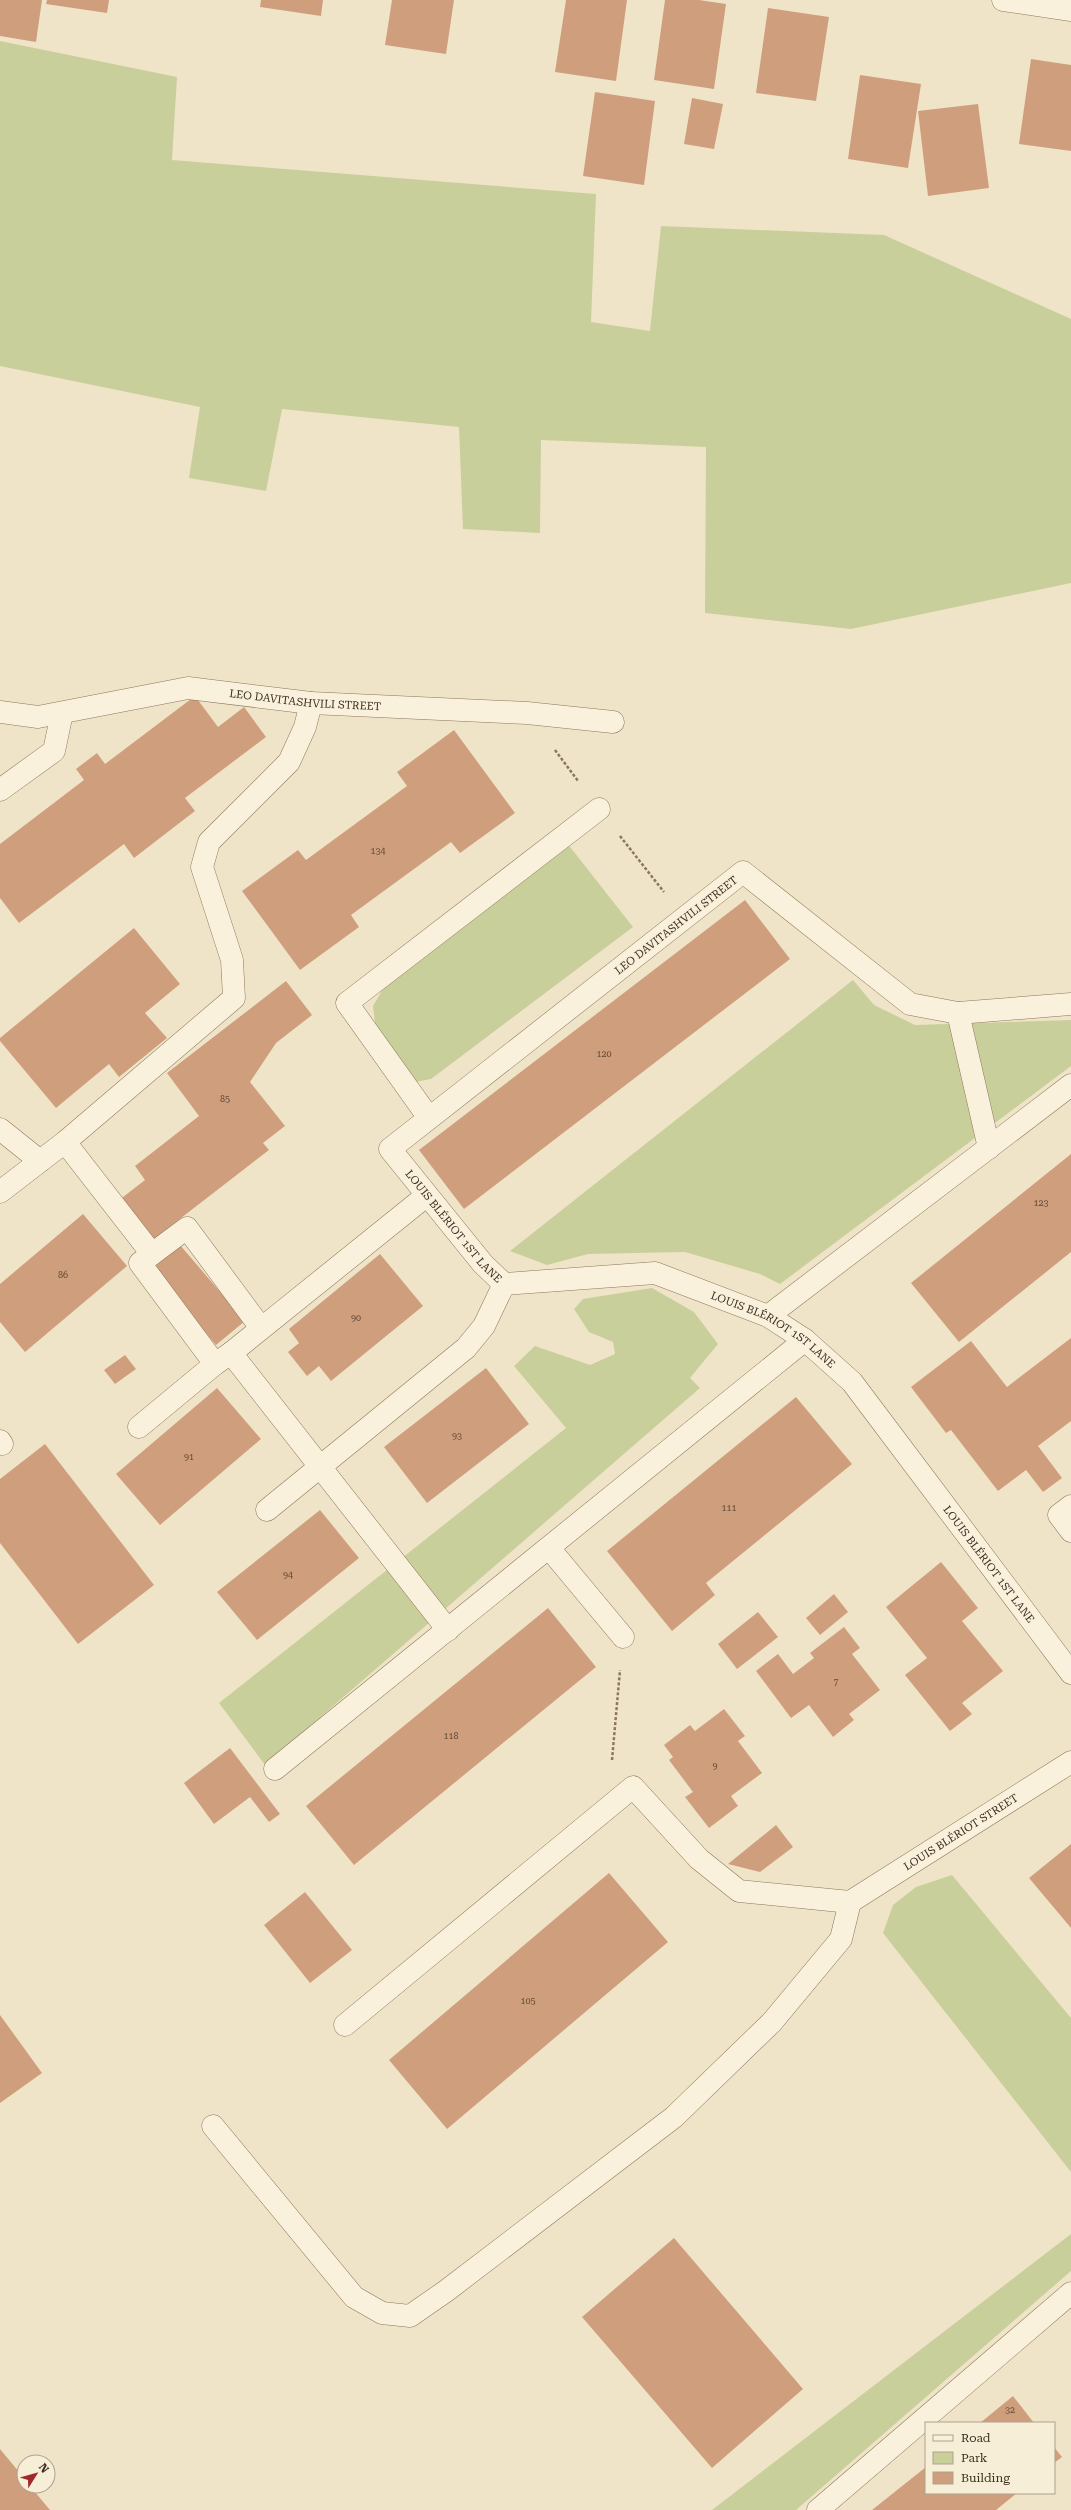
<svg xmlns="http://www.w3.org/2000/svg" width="1071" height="2510" font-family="'Roboto Serif',serif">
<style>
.green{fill:#c9cf9b}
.building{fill:#cf9f7d}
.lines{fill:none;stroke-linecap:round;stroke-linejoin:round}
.minor-casing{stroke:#8d765c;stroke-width:23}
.path{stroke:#8d765c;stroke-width:2.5;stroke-dasharray:3 2;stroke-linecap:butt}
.minor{stroke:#faf1dc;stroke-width:22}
.labels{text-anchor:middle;stroke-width:3;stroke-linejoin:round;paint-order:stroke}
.number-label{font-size:9px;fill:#624a37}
.street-label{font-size:11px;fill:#3d2e20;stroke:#f7eed8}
</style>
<rect width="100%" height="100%" fill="#f0e4c8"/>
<!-- green -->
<path class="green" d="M 0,41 L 177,77 L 172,160 L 596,194 L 591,322 L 650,331 L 661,226 L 884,235 L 1071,319 L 1071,583 L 851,629 L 705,613 L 706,447 L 541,440 L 540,533 L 463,529 L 459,427 L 282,409 L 266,491 L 189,478 L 200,407 L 0,366 Z
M 567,843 L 633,927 L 431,1079 L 415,1082 L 375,1023 L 373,1006 L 384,987 Z
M 853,980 L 874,1005 L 915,1025 L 1071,1020 L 1071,1066 L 780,1284 L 760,1274 L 685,1252 L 588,1254 L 547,1265 L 510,1251 Z
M 652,1288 L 694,1312 L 718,1344 L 690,1378 L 700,1388 L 265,1765 L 219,1703 L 566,1428 L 514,1366 L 535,1346 L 590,1365 L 615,1354 L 613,1342 L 589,1332 L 574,1309 L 583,1299 Z
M 952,1875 L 1071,2018 L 1071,2172 L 883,1933 L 893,1905 L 916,1887 Z
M 1071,2234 L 1071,2271 L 796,2510 L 712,2510 Z"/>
<!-- building -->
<path class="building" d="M 0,0 L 42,0 L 36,42 L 0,36 Z
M 47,0 L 109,0 L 107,13 L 46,4 Z
M 261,0 L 323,0 L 321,16 L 260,7 Z
M 392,0 L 454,0 L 446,54 L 385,45 Z
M 566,0 L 627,0 L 616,81 L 555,72 Z
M 665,0 L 699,0 L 726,4 L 714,89 L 654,80 Z
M 768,8 L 829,17 L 816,101 L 756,93 Z
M 1031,59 L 1071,65 L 1071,151 L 1019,144 Z
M 860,75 L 921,84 L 908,168 L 848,159 Z
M 595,92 L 655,101 L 644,185 L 583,176 Z
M 692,98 L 723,104 L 714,149 L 684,144 Z
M 978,104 L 989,188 L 928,196 L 918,111 Z
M 195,696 L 218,727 L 244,707 L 266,737 L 185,798 L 195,811 L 134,858 L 124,844 L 19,923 L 0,898 L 0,844 L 84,780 L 76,769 L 97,753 L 105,764 Z
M 454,730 L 515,813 L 460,853 L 451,842 L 351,915 L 359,927 L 300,970 L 242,891 L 298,850 L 306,860 L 407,786 L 397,772 Z
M 745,900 L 790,959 L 464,1209 L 419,1150 Z
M 134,928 L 180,984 L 145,1013 L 167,1038 L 119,1077 L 109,1064 L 56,1108 L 0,1041 L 0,1038 Z
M 286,981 L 312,1015 L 276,1043 L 250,1082 L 285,1126 L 263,1143 L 269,1150 L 150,1242 L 118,1201 L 145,1180 L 135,1166 L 199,1116 L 167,1073 Z
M 1071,1154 L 1071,1252 L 959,1342 L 911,1283 Z
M 83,1214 L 127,1266 L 25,1352 L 0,1322 L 0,1284 Z
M 180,1245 L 245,1321 L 216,1345 L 152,1269 Z
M 380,1254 L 423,1306 L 331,1381 L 319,1366 L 307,1376 L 288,1352 L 299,1343 L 289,1329 Z
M 1071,1338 L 1071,1421 L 1038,1446 L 1062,1478 L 1043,1492 L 1026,1470 L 998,1491 L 951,1430 L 946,1433 L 911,1387 L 971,1341 L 1007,1387 Z
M 125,1355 L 136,1369 L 115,1384 L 104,1370 Z
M 486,1368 L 529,1424 L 427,1503 L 384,1447 Z
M 217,1388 L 261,1439 L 160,1525 L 116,1474 Z
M 796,1397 L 852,1464 L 706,1583 L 715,1595 L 672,1631 L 607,1551 Z
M 45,1444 L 154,1585 L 78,1644 L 0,1543 L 0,1479 Z
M 320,1510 L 359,1558 L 257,1640 L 217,1592 Z
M 941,1562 L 978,1608 L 962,1621 L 1003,1671 L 962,1703 L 972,1714 L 950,1731 L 905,1675 L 927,1658 L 886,1607 Z
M 834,1594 L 848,1612 L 820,1635 L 806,1618 Z
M 548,1608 L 596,1667 L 354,1865 L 306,1806 Z
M 758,1612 L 778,1637 L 737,1669 L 718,1644 Z
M 844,1627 L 860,1648 L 852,1654 L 880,1690 L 849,1714 L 854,1720 L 833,1737 L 809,1705 L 791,1718 L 756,1671 L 778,1654 L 793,1674 L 814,1658 L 810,1653 Z
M 724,1709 L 745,1736 L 738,1741 L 762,1773 L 731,1796 L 738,1806 L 709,1828 L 685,1797 L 693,1792 L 669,1760 L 673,1757 L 664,1745 L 690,1725 L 695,1731 Z
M 230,1748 L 280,1814 L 269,1822 L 250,1797 L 214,1824 L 184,1783 Z
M 776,1825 L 793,1847 L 760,1872 L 728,1864 Z
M 1071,1844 L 1071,1928 L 1029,1878 Z
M 609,1873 L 668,1942 L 447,2129 L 389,2060 Z
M 305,1892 L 352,1950 L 310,1983 L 264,1925 Z
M 0,2015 L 42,2073 L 0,2103 Z
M 674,2238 L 803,2389 L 712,2468 L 582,2317 Z
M 1013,2396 L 1034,2423 L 980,2423 Z
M 1054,2447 L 1062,2457 L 1054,2463 Z
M 0,2449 L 24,2478 L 24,2486 L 30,2486 L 50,2510 L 0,2510 Z
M 926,2467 L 926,2493 L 1017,2493 L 996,2510 L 872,2510 Z"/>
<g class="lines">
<!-- minor casing -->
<g class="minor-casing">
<g id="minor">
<path d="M 1003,0 L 1071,10"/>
<path id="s1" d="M 0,712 L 38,717 L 188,688 L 311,703 L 527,713 L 613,722"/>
<path d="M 0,790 L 54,751 L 62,713"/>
<path id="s2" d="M 1071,1004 L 958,1013 L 910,1004 L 743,872 L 390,1149 L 483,1264 L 504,1284 L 655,1273 L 768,1316 L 805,1340 L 852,1382 L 1071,1673"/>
<path d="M 958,1013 L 989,1148"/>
<path d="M 429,1118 L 347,1003 L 599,809"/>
<path d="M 0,1129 L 40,1161"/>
<path d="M 65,1142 L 152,1254"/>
<path d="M 0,1192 L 65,1142 L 234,998 L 232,960 L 202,867 L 209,842 L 289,762 L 305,727 L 311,703"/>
<path d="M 426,1196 L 231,1353 L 448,1630"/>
<path d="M 768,1316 L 1071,1085"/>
<path d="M 231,1353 L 215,1364 L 140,1263 L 187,1228 L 261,1328"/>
<path d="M 139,1427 L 215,1364"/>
<path d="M 0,1441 L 2,1444"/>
<path d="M 1071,1506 L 1059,1515 L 1071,1531"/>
<path d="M 267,1510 L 466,1348 L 484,1326 L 504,1284"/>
<path d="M 549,1548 L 623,1637"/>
<path d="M 275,1769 L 805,1340"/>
<path id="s3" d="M 850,1902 L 1071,1762"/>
<path d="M 345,2025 L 633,1787 L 699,1859 L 739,1891 L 850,1902"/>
<path d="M 213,2126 L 354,2297 L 382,2313 L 410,2316 L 446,2291 L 674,2117 L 772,2022 L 841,1939 L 850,1902"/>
<path d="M 818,2510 L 1071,2293"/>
</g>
</g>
<!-- path -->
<path class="path" d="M 555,750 L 578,781
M 620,836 L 664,892
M 612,1760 L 620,1670"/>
<!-- minor -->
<use href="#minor" class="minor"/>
</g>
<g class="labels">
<!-- number labels -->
<g class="number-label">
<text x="378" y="854">134</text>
<text x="604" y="1057">120</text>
<text x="225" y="1102">85</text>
<text x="1041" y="1206">123</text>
<text x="63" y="1278">86</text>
<text x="356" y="1321">90</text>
<text x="457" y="1439">93</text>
<text x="189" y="1460">91</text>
<text x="729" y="1511">111</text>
<text x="288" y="1578">94</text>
<text x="836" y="1685">7</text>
<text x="451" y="1739">118</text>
<text x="715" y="1769">9</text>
<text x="528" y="2004">105</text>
<text x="1010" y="2413">32</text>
</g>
<!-- street labels -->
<g class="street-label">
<text dy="4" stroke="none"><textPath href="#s1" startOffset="309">LEO DAVITASHVILI STREET</textPath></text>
<text transform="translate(676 925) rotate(-38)" y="4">LEO DAVITASHVILI STREET</text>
<text dy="4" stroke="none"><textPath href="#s2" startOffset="924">LOUIS BLÉRIOT 1ST LANE</textPath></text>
<text dy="4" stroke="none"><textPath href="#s2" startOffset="1284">LOUIS BLÉRIOT 1ST LANE</textPath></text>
<text dy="4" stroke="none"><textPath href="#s2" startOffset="1608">LOUIS BLÉRIOT 1ST LANE</textPath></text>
<text dy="4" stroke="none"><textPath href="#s3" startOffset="131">LOUIS BLÉRIOT STREET</textPath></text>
</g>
</g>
<!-- legend -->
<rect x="925" y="2422" width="130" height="72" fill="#f7eed8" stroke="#ada18e"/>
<rect x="933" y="2435" width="20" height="6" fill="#faf1dc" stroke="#ada18e"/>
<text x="961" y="2442" font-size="12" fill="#3d2e20">Road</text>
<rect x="933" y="2452" width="20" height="12" fill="#c9cf9b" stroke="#ada18e"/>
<text x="961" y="2462" font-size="12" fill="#3d2e20">Park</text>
<rect x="933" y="2472" width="20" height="12" fill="#cf9f7d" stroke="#ada18e"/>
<text x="961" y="2482" font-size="12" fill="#3d2e20">Building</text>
<!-- north arrow -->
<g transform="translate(36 2474) rotate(53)"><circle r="19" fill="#f7eed8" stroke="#ada18e"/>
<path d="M0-3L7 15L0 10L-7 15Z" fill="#9e2a2b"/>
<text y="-6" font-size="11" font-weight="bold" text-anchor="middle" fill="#3d2e20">N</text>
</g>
</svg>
